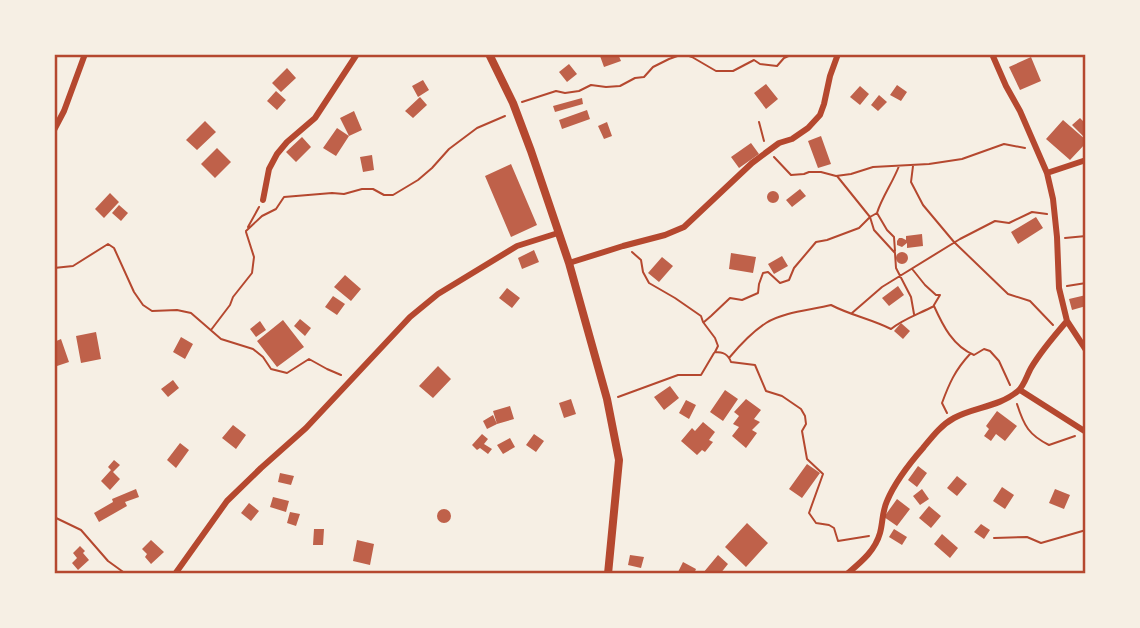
<svg xmlns="http://www.w3.org/2000/svg" width="1140" height="628" font-family="'Open Sans',sans-serif">
<style>
.building{fill:#bf614a}
.lines{fill:none;stroke-linecap:round;stroke-linejoin:round}
.path{stroke:#b5482f;stroke-width:2}
.minor{stroke:#b5482f;stroke-width:6}
.tertiary{stroke:#b5482f;stroke-width:8}
.neatline{fill:none;stroke:#b5482f;stroke-width:2.5}
</style>
<rect width="100%" height="100%" fill="#f6efe4"/>
<!-- building -->
<path class="building" d="M 606,54 L 618,54 L 621,61 L 604,67 L 600,56 Z
M 1031,57 L 1041,81 L 1020,90 L 1009,67 Z
M 569,64 L 577,74 L 567,82 L 559,72 Z
M 287,68 L 296,78 L 281,92 L 272,83 Z
M 423,80 L 429,90 L 418,97 L 412,86 Z
M 766,84 L 778,99 L 766,109 L 754,93 Z
M 897,85 L 907,92 L 901,101 L 890,95 Z
M 860,86 L 869,94 L 860,105 L 850,97 Z
M 276,91 L 286,100 L 277,110 L 267,101 Z
M 879,95 L 887,102 L 878,111 L 871,105 Z
M 420,97 L 427,105 L 413,118 L 405,111 Z
M 582,98 L 583,104 L 555,112 L 553,106 Z
M 587,110 L 590,119 L 562,129 L 559,120 Z
M 354,111 L 362,130 L 349,136 L 336,156 L 323,148 L 337,128 L 349,136 L 340,118 Z
M 1080,118 L 1086,124 L 1086,139 L 1072,125 Z
M 1063,120 L 1086,140 L 1086,143 L 1070,160 L 1046,139 Z
M 205,121 L 216,132 L 197,150 L 186,140 Z
M 607,122 L 612,136 L 604,139 L 598,126 Z
M 821,136 L 831,164 L 818,168 L 808,141 Z
M 302,137 L 311,147 L 296,162 L 286,152 Z
M 751,143 L 759,154 L 739,168 L 731,157 Z
M 217,148 L 231,162 L 215,178 L 201,164 Z
M 372,155 L 374,170 L 363,172 L 360,157 Z
M 511,164 L 537,225 L 511,237 L 485,176 Z
M 800,189 L 806,196 L 792,207 L 786,200 Z
M767 197a6 6 0 1 1 12 0a6 6 0 1 1-12 0Z
M 110,193 L 119,202 L 104,218 L 95,209 Z
M 119,205 L 128,213 L 121,221 L 112,213 Z
M 1036,217 L 1043,228 L 1018,244 L 1011,232 Z
M 922,234 L 923,246 L 907,248 L 907,243 L 902,247 L 897,245 L 897,241 L 899,238 L 902,238 L 906,240 L 906,236 Z
M 534,250 L 539,262 L 522,269 L 518,258 Z
M896 258a6 6 0 1 1 12 0a6 6 0 1 1-12 0Z
M 731,253 L 756,257 L 753,273 L 729,269 Z
M 782,256 L 788,266 L 774,274 L 768,264 Z
M 662,257 L 673,266 L 659,282 L 648,273 Z
M 345,275 L 361,289 L 351,301 L 334,287 Z
M 898,286 L 904,295 L 889,306 L 882,298 Z
M 507,288 L 520,298 L 512,308 L 499,298 Z
M 1086,295 L 1086,306 L 1072,310 L 1069,299 Z
M 333,296 L 345,304 L 337,315 L 325,307 Z
M 300,319 L 311,328 L 305,336 L 294,326 Z
M 283,320 L 304,347 L 277,367 L 257,341 Z
M 260,321 L 266,330 L 256,337 L 250,329 Z
M 901,323 L 910,331 L 903,339 L 894,331 Z
M 96,332 L 101,359 L 81,363 L 76,336 Z
M 181,337 L 193,344 L 185,359 L 173,352 Z
M 61,339 L 69,362 L 54,367 L 54,342 Z
M 438,366 L 451,379 L 433,398 L 419,386 Z
M 173,380 L 179,388 L 168,397 L 161,389 Z
M 670,386 L 679,398 L 664,410 L 654,397 Z
M 725,390 L 738,399 L 723,421 L 710,412 Z
M 571,399 L 576,414 L 564,418 L 559,403 Z
M 746,399 L 761,410 L 754,419 L 760,422 L 752,430 L 757,433 L 746,448 L 732,436 L 739,427 L 733,424 L 739,416 L 734,412 Z
M 686,400 L 696,405 L 689,419 L 679,413 Z
M 510,406 L 514,419 L 497,424 L 487,429 L 483,421 L 493,415 L 497,424 L 493,411 Z
M 997,411 L 1017,426 L 1005,441 L 996,434 L 991,441 L 984,436 L 989,429 L 986,426 Z
M 703,422 L 715,432 L 709,440 L 713,442 L 705,452 L 702,450 L 697,455 L 681,441 L 692,428 L 695,431 Z
M 233,425 L 246,435 L 236,449 L 222,438 Z
M 482,434 L 488,439 L 484,444 L 492,449 L 488,454 L 480,448 L 477,450 L 472,445 Z
M 534,434 L 544,441 L 536,452 L 526,445 Z
M 510,438 L 515,447 L 503,454 L 497,445 Z
M 180,443 L 189,450 L 176,468 L 167,460 Z
M 114,460 L 120,465 L 113,472 L 120,479 L 110,490 L 101,481 L 111,470 L 108,467 Z
M 807,464 L 820,473 L 802,498 L 789,489 Z
M 918,466 L 927,473 L 917,487 L 908,480 Z
M 280,473 L 294,476 L 291,485 L 278,482 Z
M 957,476 L 967,484 L 957,496 L 947,488 Z
M 1002,487 L 1014,495 L 1005,509 L 993,501 Z
M 136,489 L 139,497 L 125,502 L 127,506 L 99,522 L 94,513 L 113,502 L 112,499 Z
M 922,489 L 929,499 L 920,505 L 913,496 Z
M 1055,489 L 1070,495 L 1064,509 L 1049,503 Z
M 273,497 L 289,501 L 286,512 L 270,507 Z
M 897,499 L 910,509 L 897,526 L 884,517 Z
M 249,503 L 259,511 L 251,521 L 241,513 Z
M 929,506 L 941,516 L 931,528 L 919,518 Z
M437 516a7 7 0 1 1 14 0a7 7 0 1 1-14 0Z
M 290,512 L 300,514 L 296,526 L 287,523 Z
M 747,523 L 768,543 L 746,567 L 725,547 Z
M 981,524 L 990,530 L 984,539 L 974,532 Z
M 314,529 L 324,529 L 323,545 L 313,545 Z
M 894,529 L 907,537 L 902,545 L 889,537 Z
M 942,534 L 958,548 L 950,558 L 934,544 Z
M 151,540 L 164,552 L 151,564 L 145,557 L 147,554 L 142,549 Z
M 357,540 L 374,544 L 370,565 L 353,561 Z
M 80,546 L 85,551 L 83,553 L 89,560 L 78,570 L 72,563 L 77,558 L 73,553 Z
M 630,555 L 644,557 L 641,568 L 628,565 Z
M 718,555 L 728,564 L 720,574 L 704,574 L 703,573 Z
M 683,562 L 696,569 L 694,574 L 677,574 Z"/>
<g class="lines">
<!-- path -->
<path class="path" d="M 522,102 L 556,91 L 565,93 L 579,91 L 591,85 L 606,87 L 620,86 L 635,78 L 644,77 L 653,67 L 669,59 L 683,54 L 692,57 L 716,71 L 733,71 L 754,60 L 760,64 L 777,66 L 784,58 L 793,54
M 759,122 L 764,141
M 774,157 L 791,175 L 804,174 L 809,172 L 821,172 L 836,176 L 851,174 L 873,167 L 929,164 L 962,159 L 1004,144 L 1025,148
M 913,166 L 911,182 L 923,205 L 954,242 L 1008,294 L 1030,301 L 1053,325
M 837,176 L 870,217 L 874,230 L 895,253 L 896,268 L 911,297 L 914,314
M 248,227 L 259,207
M 246,231 L 262,216 L 276,209 L 284,197 L 332,193 L 344,194 L 362,189 L 373,189 L 384,195 L 393,195 L 418,180 L 432,168 L 449,149 L 477,128 L 505,116
M 1065,238 L 1086,236
M 895,251 L 894,237 L 887,230 L 877,213 C 882,197 893,182 899,166
M 632,252 L 641,260 L 643,272 L 649,283 L 675,298 L 701,316 L 703,322 L 715,338 L 718,346 L 715,352 C 723,352 728,354 731,362 L 755,365 L 766,391 L 782,396 L 801,409 L 805,416 L 806,424 L 802,431 L 807,459 L 823,474 L 809,513 L 816,523 L 829,525 L 834,528 L 838,541 L 869,536
M 54,268 L 73,266 L 108,244 L 114,248 L 134,292 L 143,305 L 152,311 L 177,310 L 191,313 L 221,339 L 253,349 L 263,357 L 271,369 L 287,373 L 309,359 L 327,369 L 341,375
M 913,270 L 925,285 L 936,295 L 940,295 L 934,305
M 1067,286 L 1086,283
M 852,313 L 882,287 L 960,239 L 995,221 L 1009,223 L 1032,212 L 1047,214
M 704,322 L 711,316 L 730,298 L 742,300 L 758,293 L 759,284 L 763,273 L 768,272 L 780,283 L 789,280 L 794,268 L 816,242 L 827,240 L 859,228 L 870,217 L 877,213
M 211,330 L 230,305 L 233,297 L 252,273 L 254,257 L 246,232
M 729,358 C 740,345 752,332 766,323 C 783,312 812,310 831,305 C 850,315 871,319 891,329 C 903,319 919,314 934,306 C 943,326 953,346 974,355 L 984,349 L 990,351 L 999,361 L 1010,385
M 618,397 L 678,375 L 701,375 L 714,353
M 1017,404 C 1024,426 1029,435 1049,445 L 1075,436
M 947,413 L 942,403 C 949,384 955,370 970,354
M 54,517 L 81,530 L 108,561 L 126,574
M 994,538 L 1027,537 L 1041,543 L 1086,530"/>
<!-- minor -->
<path class="minor" d="M 54,130 L 64,111 L 85,54
M 1047,173 L 1086,160
M 263,200 L 269,169 L 277,154 L 287,142 L 315,118 L 357,54
M 569,263 L 623,246 L 665,235 L 684,227 L 752,163 L 779,143 L 792,139 L 808,128 L 820,115 L 824,104 L 830,76 L 838,54
M 1067,321 L 1086,350
M 1020,390 L 1086,432
M 175,574 L 227,501 L 261,468 L 306,428 L 410,317 L 438,294 L 517,246 L 558,233
M 847,574 C 861,562 875,551 880,533 C 883,522 882,512 887,501 C 895,482 909,464 923,448 C 932,437 941,425 954,418 C 974,407 999,407 1018,391 C 1024,386 1027,375 1031,368 C 1041,351 1054,336 1067,321 L 1059,288 L 1057,237 L 1053,199 L 1047,173 L 1020,111 L 1006,86 L 992,54"/>
<!-- tertiary -->
<path class="tertiary" d="M 489,54 L 513,103 L 531,151 L 569,263 L 607,399 L 619,460 L 608,574"/>
</g>
<!-- border -->
<rect width="1140" height="628" fill="none" stroke="#f6efe4" stroke-width="112"/>
<rect x="56" y="56" width="1028" height="516" class="neatline"/>
</svg>
